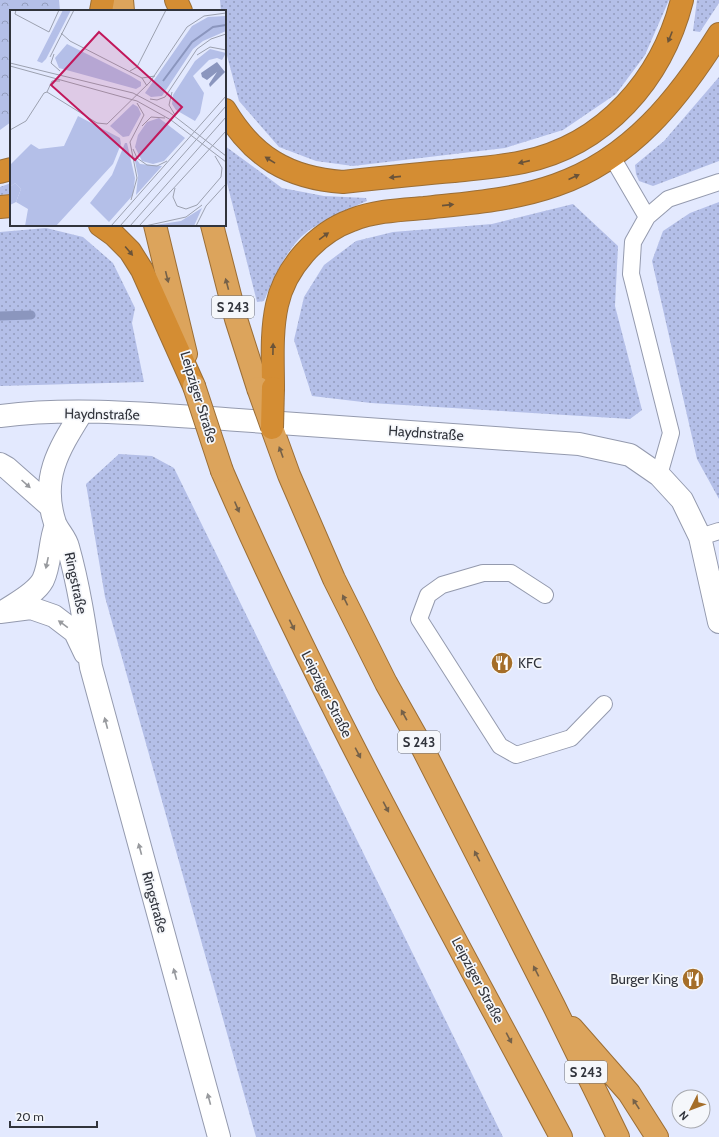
<svg xmlns="http://www.w3.org/2000/svg" width="719" height="1137" font-family="Cabin,sans-serif">
<style>
.grass{fill:url(#grass-dots)}
.forest{fill:url(#forest-crowns)}
.lines{fill:none;stroke-linecap:round;stroke-linejoin:round}
.stream{stroke:#8b96be;stroke-width:9}
.service-casing{stroke:#949aae;stroke-width:18}
.minor-casing{stroke:#949aae;stroke-width:24}
.trunk-casing{stroke:#9b6e36;stroke-width:24}
.motorway-casing{stroke:#9b6e36;stroke-width:24}
.service{stroke:#fff;stroke-width:16}
.minor{stroke:#fff;stroke-width:22}
.trunk{stroke:#dca45c;stroke-width:22}
.motorway{stroke:#d48d33;stroke-width:22}
.trunk-bridge-casing{stroke:#9b6e36;stroke-width:24;stroke-linecap:butt}
.motorway-bridge-casing{stroke:#9b6e36;stroke-width:24;stroke-linecap:butt}
.trunk-bridge{stroke:#dca45c;stroke-width:22}
.motorway-bridge{stroke:#d48d33;stroke-width:22}
.oneway{fill:#6a5339}
.oneway2{fill:#756149}
.oneway3{fill:#989a9e}
.labels{text-anchor:middle;stroke-width:3.5;stroke-linejoin:round;paint-order:stroke}
.shield{fill:#f5f7fb;stroke:#6c6e75;stroke-width:1}
.shield-label{font-size:13px;font-weight:bold;fill:#31343c}
.street-label{font-size:14px;fill:#31343c;stroke:#f5f7fb}
.poi-label{font-size:14px;fill:#31343c;stroke:#f5f7fb;text-anchor:start}
.inset-river{fill:none;stroke:#8b96be;stroke-width:2}
.inset-road{fill:none;stroke:#9ca1b0;stroke-width:1}
.view{fill:#c2185b;fill-opacity:0.15;stroke:#c2185b;stroke-width:2}
.inset-edge{fill:none;stroke:#31343c;stroke-width:2}
</style>
<defs>
<pattern id="grass-dots" width="8" height="8" patternUnits="userSpaceOnUse"><rect width="8" height="8" fill="#b4bfe8"/><path d="M2 2h.1M6 6h.1" fill="none" stroke="#939cbd" stroke-width="1.8" stroke-linecap="round"/></pattern>
<pattern id="forest-crowns" width="20" height="18" patternUnits="userSpaceOnUse"><rect width="20" height="18" fill="#b4bfe8"/><path d="M2 6a3 3 0 1 1 6 0M12 15a3 3 0 1 1 6 0" fill="none" stroke="#939cbd"/></pattern>
</defs>
<rect width="100%" height="100%" fill="#e3e9fe"/>
<!-- grass -->
<path class="grass" d="M 220,0 L 669,0 L 645,55 L 616,94 L 563,130 L 505,148 L 353,166 L 316,161 L 279,147 L 239,101 L 225,48 L 225,11 L 221,11 Z
M 697,0 L 719,0 L 719,3 L 700,32 L 693,31 Z
M 719,77 L 719,161 L 653,186 L 639,181 L 636,174 L 635,165 L 664,141 Z
M 225,146 L 282,188 L 324,196 L 366,198 L 367,201 C 348,209 313,224 299,239 C 283,257 273,279 264,301 L 257,302 L 225,175 Z
M 11,183 L 11,194 L 0,195 L 0,187 Z
M 719,202 L 719,499 L 697,459 L 652,261 L 663,231 L 690,213 Z
M 573,204 L 618,246 L 615,306 L 642,410 L 630,419 L 371,403 L 312,396 L 294,340 L 304,297 L 324,265 L 356,241 L 393,232 L 492,224 Z
M 46,228 L 83,237 L 113,263 L 135,308 L 132,323 L 144,382 L 0,386 L 0,232 Z
M 119,454 L 152,456 L 174,468 L 503,1137 L 256,1137 L 105,597 L 86,484 Z"/>
<!-- forest -->
<path class="forest" d="M 0,0 L 59,0 L 60,11 L 11,11 L 11,122 L 0,130 Z"/>
<g class="lines">
<!-- stream -->
<path class="stream" d="M 0,316 L 31,315"/>
<!-- service casing -->
<g class="service-casing">
<path id="service" d="M 612,157 L 647,217
M 659,475 L 671,433 L 631,274 L 633,242 L 647,217 L 668,199 L 719,182
M 700,537 L 719,531
M 545,595 L 511,573 L 483,573 L 442,585 L 428,595 L 419,619 L 500,746 L 516,755 L 571,738 L 604,704"/>
</g>
<!-- minor casing -->
<g class="minor-casing">
<path id="minor" d="M 82,412 C 59,449 40,478 55,523 C 58,531 66,538 68,547 C 79,586 85,627 91,667 L 219,1137
M 0,416 C 78,406 160,415 238,420 C 352,428 466,436 579,444 L 630,455 L 659,475 L 682,500 L 700,537 L 719,622
M 0,464 L 7,468 L 50,506
M 6,610 C 18,602 36,593 43,580 C 51,563 49,542 56,525
M 0,612 L 31,608 L 54,616 L 75,632 L 85,653"/>
</g>
<!-- trunk casing -->
<g class="trunk-casing">
<path id="trunk" d="M 122,0 L 123,11
M 155,225 L 186,354
M 212,225 L 236,319 L 258,388
M 272,428 L 289,475 L 334,579 L 386,683 L 422,747 L 554,1006 L 618,1137
M 222,471 C 321,700 444,917 561,1137
M 572,1028 L 629,1093 L 657,1137"/>
</g>
<!-- motorway casing -->
<g class="motorway-casing">
<path id="motorway" d="M 176,0 L 181,11
M 101,11 L 103,0
M 225,110 C 253,157 288,178 343,182 C 380,178 417,174 454,171 C 477,168 501,167 523,162 C 605,145 662,79 682,0
M 0,172 L 11,169
M 0,207 L 11,206
M 100,225 L 114,235 L 130,251 L 142,270 L 194,386
M 273,388 C 273,361 271,332 277,305 C 285,268 316,233 352,220 C 375,211 400,210 424,208 C 469,203 514,200 556,185 C 631,159 679,98 719,34"/>
</g>
<!-- service -->
<use href="#service" class="service"/>
<!-- minor -->
<use href="#minor" class="minor"/>
<!-- trunk -->
<use href="#trunk" class="trunk"/>
<!-- motorway -->
<use href="#motorway" class="motorway"/>
<!-- trunk-bridge casing -->
<g class="trunk-bridge-casing">
<path id="trunk-bridge" d="M 194,386 L 222,471
M 258,388 L 272,427"/>
</g>
<!-- motorway-bridge casing -->
<g class="motorway-bridge-casing">
<path id="motorway-bridge" d="M 272,428 L 273,388"/>
</g>
<!-- trunk-bridge -->
<use href="#trunk-bridge" class="trunk-bridge"/>
<!-- motorway-bridge -->
<use href="#motorway-bridge" class="motorway-bridge"/>
</g>
<!-- one-way arrows -->
<defs><path id="oneway-solid" d="M-6-.8H1V-3.2L6.5 0L1 3.2V.8H-6Z"/></defs>
<g class="oneway">
<use href="#oneway-solid" transform="translate(670 37) rotate(112)"/>
<use href="#oneway-solid" transform="translate(270 160) rotate(-148)"/>
<use href="#oneway-solid" transform="translate(524 162) rotate(167)"/>
<use href="#oneway-solid" transform="translate(395 177) rotate(174)"/>
<use href="#oneway-solid" transform="translate(574 177) rotate(-24)"/>
<use href="#oneway-solid" transform="translate(448 205) rotate(-6)"/>
<use href="#oneway-solid" transform="translate(324 236) rotate(-36)"/>
<use href="#oneway-solid" transform="translate(129 251) rotate(50)"/>
<use href="#oneway-solid" transform="translate(273 349) rotate(-89)"/>
</g>
<g class="oneway2">
<use href="#oneway-solid" transform="translate(167 277) rotate(76)"/>
<use href="#oneway-solid" transform="translate(227 284) rotate(-105)"/>
<use href="#oneway-solid" transform="translate(281 452) rotate(-110)"/>
<use href="#oneway-solid" transform="translate(237 507) rotate(67)"/>
<use href="#oneway-solid" transform="translate(345 600) rotate(-116)"/>
<use href="#oneway-solid" transform="translate(292 625) rotate(64)"/>
<use href="#oneway-solid" transform="translate(404 715) rotate(-119)"/>
<use href="#oneway-solid" transform="translate(358 753) rotate(62)"/>
<use href="#oneway-solid" transform="translate(386 807) rotate(62)"/>
<use href="#oneway-solid" transform="translate(477 856) rotate(-117)"/>
<use href="#oneway-solid" transform="translate(536 971) rotate(-117)"/>
<use href="#oneway-solid" transform="translate(509 1038) rotate(62)"/>
<use href="#oneway-solid" transform="translate(636 1104) rotate(-123)"/>
</g>
<g class="oneway3">
<use href="#oneway-solid" transform="translate(26 484) rotate(42)"/>
<use href="#oneway-solid" transform="translate(47 563) rotate(102)"/>
<use href="#oneway-solid" transform="translate(63 624) rotate(-144)"/>
<use href="#oneway-solid" transform="translate(106 723) rotate(-105)"/>
<use href="#oneway-solid" transform="translate(140 849) rotate(-105)"/>
<use href="#oneway-solid" transform="translate(175 974) rotate(-105)"/>
<use href="#oneway-solid" transform="translate(209 1099) rotate(-105)"/>
</g>
<!-- icons -->
<defs>
<g id="restaurant-disc" transform="scale(1.15)"><circle r="9.5" fill="#a56e29" stroke="#f5f7fb"/><path d="M-5-6h1v4h1v-4h1v4h1v-4h1v5L-1.5 .5V6h-2V.5L-5-1ZM5-6V6H3V1.5H1.5Q1.5-4 5-6Z" fill="#fff"/></g>
</defs>
<g fill-rule="evenodd">
<use href="#restaurant-disc" x="502" y="663"/>
<use href="#restaurant-disc" x="693" y="979"/>
</g>
<g class="labels">
<!-- shield labels -->
<g class="shield">
<rect x="212" y="296" width="42" height="22" rx="3"/>
<rect x="398" y="731" width="42" height="22" rx="3"/>
<rect x="565" y="1061" width="42" height="22" rx="3"/>
</g>
<g class="shield-label">
<text x="233" y="312">S 243</text>
<text x="419" y="747">S 243</text>
<text x="586" y="1077">S 243</text>
</g>
<!-- street labels -->
<g class="street-label">
<text transform="translate(199 397) rotate(73)" y="5">Leipziger Straße</text>
<text transform="translate(102 414) rotate(1)" y="5">Haydnstraße</text>
<text transform="translate(426 433) rotate(4)" y="5">Haydnstraße</text>
<text transform="translate(76 583) rotate(78)" y="5">Ringstraße</text>
<text transform="translate(327 694) rotate(63)" y="5">Leipziger Straße</text>
<text transform="translate(155 902) rotate(75)" y="5">Ringstraße</text>
<text transform="translate(478 980) rotate(62)" y="5">Leipziger Straße</text>
</g>
<!-- poi labels -->
<g class="poi-label">
<text x="518" y="668">KFC</text>
<text x="678" y="984" text-anchor="end">Burger King</text>
</g>
</g>
<!-- overview -->
<g transform="translate(10 10)">
<rect width="216" height="216" fill="#e3e9fe"/>
<path d="M 216,6 L 216,21 L 193,31 L 183,39 L 152,86 L 141,87 L 135,83 L 182,16 L 198,7 ZM 57,34 L 121,66 L 131,72 L 131,76 L 126,79 L 49,58 L 45,48 ZM 123,94 L 128,97 L 131,104 L 119,126 L 113,127 L 100,116 ZM 68,106 L 110,128 L 111,134 L 103,154 L 46,216 L 15,216 L 18,199 L 6,192 L 11,179 L 5,173 L 0,177 L 0,155 L 21,134 L 29,139 L 54,136 ZM 149,108 L 175,128 L 154,151 L 143,154 L 132,151 L 125,137 L 128,125 L 137,112 ZM 115,133 L 117,133 L 125,168 L 123,185 L 99,212 L 80,193 L 102,165 ZM 124,146 L 130,154 L 152,156 L 126,185 L 128,166 ZM 192,198 L 184,216 L 139,216 L 171,211 Z" fill="#b4bfe8"/>
<path d="M 53,0 L 61,0 L 36,49 L 32,53 L 27,51 ZM 200,39 L 216,43 L 212,50 L 207,48 L 199,50 L 183,66 L 194,83 L 190,103 L 185,111 L 166,100 L 162,94 L 163,85 L 185,51 ZM 5,173 L 11,179 L 6,192 L 0,195 L 0,177 Z" fill="#b4bfe8"/>
<path d="M 207,52 L 215,62 L 200,77 L 199,74 L 207,62 L 197,70 L 192,67 L 191,63 Z" fill="#8b96be"/>
<path class="inset-river" d="M 153,71 L 182,32 L 203,17 L 216,15"/>
<path class="inset-road" d="M 6,0 L 5,4 L 39,22 L 49,0M 51,23 L 60,31 L 132,68 L 137,76M 44,44 L 41,53 L 50,61M 187,45 L 200,37 L 216,40M 40,47 L 64,0M 0,53 L 123,83 L 159,102 L 216,146M 0,56 L 127,91 L 161,110 L 216,152M 120,61 L 127,57 L 156,0M 132,68 L 145,66M 37,82 L 42,71 L 50,71M 162,82 L 159,95 L 165,105M 140,89 L 147,90 L 155,87 L 187,39 L 201,29 L 216,24M 132,116 L 141,107 L 155,108M 0,120 L 16,111 L 34,83 L 37,82 L 87,113 L 97,114 L 140,72 L 177,17 L 194,6 L 216,3M 123,139 L 127,148 L 137,155 L 147,156 L 157,151M 165,178 L 163,187 L 167,196 L 176,199 L 187,195 L 211,167 L 212,158 L 205,146M 121,190 L 127,168 L 120,132 L 134,105 L 127,93M 101,216 L 216,86M 110,216 L 216,96M 120,216 L 216,107M 129,216 L 216,121M 135,216 L 176,207 L 192,195M 186,216 L 196,196 L 216,174"/>
<path class="view" d="M 89,22 L 172,97 L 125,150 L 41,75 Z"/>
<rect width="216" height="216" class="inset-edge"/>
</g>
<!-- north arrow -->
<g transform="translate(691 1109) rotate(228)"><circle r="19" fill="#f5f7fb" stroke="#a7a9af"/>
<path d="M0-3L7 15L0 10L-7 15Z" fill="#a56e29"/>
<text y="-6" font-size="11" font-weight="bold" text-anchor="middle" fill="#31343c">N</text>
</g>
<!-- scale -->
<path d="M10 1121v6h87v-6" fill="none" stroke="#31343c" stroke-width="2"/>
<text x="16" y="1121" font-size="12" fill="#31343c" stroke="#f5f7fb" stroke-width="3" paint-order="stroke">20 m</text>
</svg>
